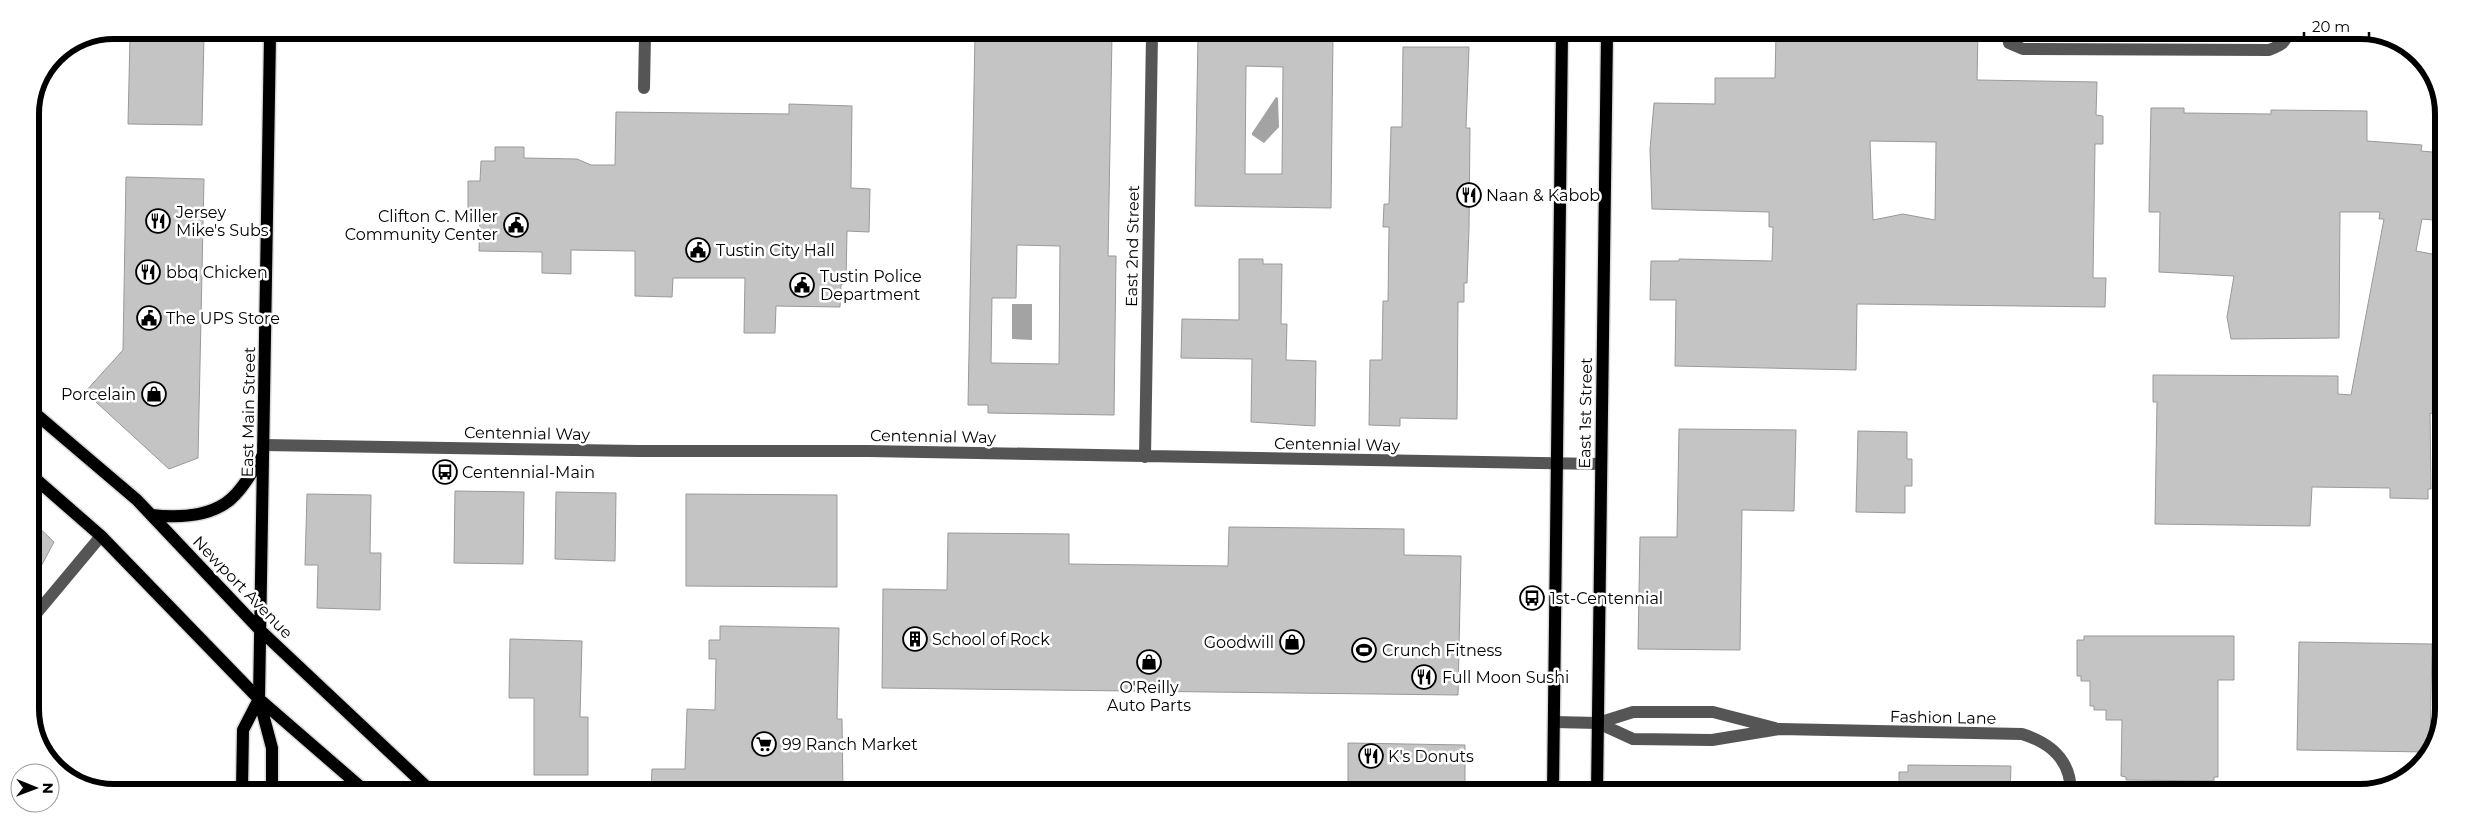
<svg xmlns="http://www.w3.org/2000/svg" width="2474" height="823" font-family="Montserrat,sans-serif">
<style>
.water{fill:#a3a3a3}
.building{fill:#c4c4c4;stroke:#999;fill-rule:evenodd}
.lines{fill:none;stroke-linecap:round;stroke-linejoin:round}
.major-casing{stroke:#dbdbdb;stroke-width:15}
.minor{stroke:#555;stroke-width:12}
.major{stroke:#000;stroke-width:12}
.labels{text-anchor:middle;stroke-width:5;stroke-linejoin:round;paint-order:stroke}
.poi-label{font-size:16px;fill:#000;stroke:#fff;text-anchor:start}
.street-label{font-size:16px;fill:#000;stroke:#fff}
.rim{fill:none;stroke:#000;stroke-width:6}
</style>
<rect width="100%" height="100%" fill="#fff"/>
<!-- water -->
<path class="water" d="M 1276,97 L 1278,98 L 1279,127 L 1264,143 L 1252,135 L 1252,133 Z
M 1012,304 L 1032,304 L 1032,340 L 1012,339 Z"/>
<!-- building -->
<path class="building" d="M 1776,34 L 1978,34 L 1977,80 L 2097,82 L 2096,115 L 2103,116 L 2103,144 L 2095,144 L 2093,278 L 2106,278 L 2105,307 L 1857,304 L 1856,370 L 1675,366 L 1676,300 L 1650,300 L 1651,261 L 1679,261 L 1679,259 L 1772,261 L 1773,227 L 1769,227 L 1769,212 L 1652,209 L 1650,149 L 1654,103 L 1715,104 L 1715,78 L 1775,78 ZM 1870,141 L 1936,142 L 1935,220 L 1903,214 L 1873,220 Z
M 975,35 L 1112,35 L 1108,256 L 1116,256 L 1114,415 L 988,413 L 988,405 L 968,405 ZM 1017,245 L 1060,246 L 1059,364 L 991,363 L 992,298 L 1016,298 Z
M 1198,35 L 1333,36 L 1331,208 L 1195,206 ZM 1246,66 L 1283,67 L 1282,174 L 1245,174 Z
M 130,36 L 204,36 L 202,125 L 128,124 Z
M 1403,47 L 1469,47 L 1466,128 L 1470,128 L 1469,228 L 1467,283 L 1464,283 L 1464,302 L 1458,302 L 1457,419 L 1400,418 L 1400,426 L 1369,425 L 1370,360 L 1382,360 L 1383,301 L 1388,301 L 1389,227 L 1383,227 L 1384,204 L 1389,204 L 1391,127 L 1402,127 Z
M 789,104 L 852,106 L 851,188 L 870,189 L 869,232 L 847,231 L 846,283 L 841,285 L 840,307 L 776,306 L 775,333 L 744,333 L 745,278 L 673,278 L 672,297 L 635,296 L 635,251 L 571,250 L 571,274 L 542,273 L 542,252 L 479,251 L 480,219 L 468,219 L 468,181 L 480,181 L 481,161 L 495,161 L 495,147 L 524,147 L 524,158 L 577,159 L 591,165 L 615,165 L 616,112 L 789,114 Z
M 2151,108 L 2184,108 L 2184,113 L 2271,114 L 2271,110 L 2367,111 L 2367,141 L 2422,145 L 2421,151 L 2444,153 L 2443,221 L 2422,219 L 2416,251 L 2443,256 L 2442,416 L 2430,413 L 2431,489 L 2428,489 L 2428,499 L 2390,498 L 2390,488 L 2312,487 L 2310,526 L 2155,524 L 2157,402 L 2153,402 L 2153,375 L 2338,376 L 2338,394 L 2351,395 L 2384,219 L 2379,219 L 2380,212 L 2340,212 L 2339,338 L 2231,339 L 2227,317 L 2234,276 L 2159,272 L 2160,212 L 2149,212 Z
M 126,177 L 204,179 L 198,458 L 169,469 L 85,392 L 123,350 Z
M 1239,259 L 1263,259 L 1263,264 L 1282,264 L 1281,324 L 1287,324 L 1286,360 L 1316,361 L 1315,426 L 1251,422 L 1252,359 L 1181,358 L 1182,319 L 1239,320 Z
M 1679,429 L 1796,430 L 1794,511 L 1742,510 L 1740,650 L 1638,649 L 1640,537 L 1677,537 Z
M 1858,431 L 1907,432 L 1907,459 L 1912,459 L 1912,486 L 1905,486 L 1905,513 L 1856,512 Z
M 455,491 L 524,492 L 523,564 L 454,563 Z
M 556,492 L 616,493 L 615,561 L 555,559 Z
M 307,494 L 371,495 L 370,553 L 381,553 L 380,610 L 317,608 L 318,565 L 305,565 Z
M 686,494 L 837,495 L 837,587 L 686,586 Z
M 30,519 L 54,542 L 30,587 Z
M 1229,527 L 1404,529 L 1404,555 L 1461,556 L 1458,695 L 882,688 L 883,589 L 947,590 L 948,533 L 1069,534 L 1069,564 L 1228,566 Z
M 720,626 L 839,628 L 837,719 L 842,719 L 843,791 L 651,791 L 652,769 L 685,769 L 687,709 L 715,710 L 716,659 L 709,659 L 709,640 L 720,640 Z
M 2084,636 L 2234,636 L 2234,680 L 2218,680 L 2218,777 L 2214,777 L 2214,781 L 2126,780 L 2126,777 L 2121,776 L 2122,720 L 2106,720 L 2106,710 L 2094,710 L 2094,706 L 2090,706 L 2090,681 L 2081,681 L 2081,676 L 2077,676 L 2077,640 L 2084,640 Z
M 510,639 L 582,641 L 580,717 L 588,717 L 588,775 L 534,775 L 534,698 L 509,698 Z
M 2299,642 L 2432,644 L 2430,748 L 2428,752 L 2297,750 Z
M 1348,743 L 1465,745 L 1465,792 L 1348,792 Z
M 1908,765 L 2011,766 L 2010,793 L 1899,792 L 1899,772 L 1908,772 Z"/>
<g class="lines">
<!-- major casing -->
<g class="major-casing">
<path id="major" d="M 270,36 L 259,699 L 272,748 L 272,790
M 30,409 L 137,500 L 261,631 L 431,791
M 30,474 L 101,536 L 259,699 L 364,790
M 151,515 C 179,518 216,517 236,494 C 247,482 255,467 263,455
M 242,790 L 243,730 L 259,699
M 320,790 L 333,790
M 1553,792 L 1562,34
M 1597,792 L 1607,34"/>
</g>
<!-- minor -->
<path class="minor" d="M 2007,33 L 2009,43 L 2023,49 L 2269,50 C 2279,46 2285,44 2288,33
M 644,88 L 645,35
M 263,445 L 639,451 L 868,451 L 1601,464
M 1145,457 L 1152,35
M 30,621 L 101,536
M 1554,722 L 1598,723 L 1633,712 L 1713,712 L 1775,728
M 1598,723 L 1633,739 L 1712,740 L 1780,729 L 2022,734 C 2051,743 2071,760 2071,793"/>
<!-- major -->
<use href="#major" class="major"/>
</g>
<!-- icons -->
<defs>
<g id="restaurant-ring" transform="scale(1.25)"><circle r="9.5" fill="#fff" stroke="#000" stroke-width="1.5"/><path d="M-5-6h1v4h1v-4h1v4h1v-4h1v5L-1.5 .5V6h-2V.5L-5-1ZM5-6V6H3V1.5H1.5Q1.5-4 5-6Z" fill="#000"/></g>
<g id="civic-ring" transform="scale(1.25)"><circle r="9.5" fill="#fff" stroke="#000" stroke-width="1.5"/><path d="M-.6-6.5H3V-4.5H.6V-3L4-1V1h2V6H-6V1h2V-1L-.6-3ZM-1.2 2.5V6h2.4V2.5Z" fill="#000"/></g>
<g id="shop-ring" transform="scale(1.25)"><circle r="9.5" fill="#fff" stroke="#000" stroke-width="1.5"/><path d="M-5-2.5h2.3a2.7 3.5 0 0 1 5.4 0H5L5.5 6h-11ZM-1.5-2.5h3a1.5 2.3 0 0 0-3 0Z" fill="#000"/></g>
<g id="bus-ring" transform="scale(1.25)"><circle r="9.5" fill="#fff" stroke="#000" stroke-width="1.5"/><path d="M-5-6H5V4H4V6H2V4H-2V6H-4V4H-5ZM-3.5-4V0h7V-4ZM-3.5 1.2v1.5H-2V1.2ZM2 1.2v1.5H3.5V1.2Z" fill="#000"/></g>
<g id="building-ring" transform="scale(1.25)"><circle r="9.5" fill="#fff" stroke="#000" stroke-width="1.5"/><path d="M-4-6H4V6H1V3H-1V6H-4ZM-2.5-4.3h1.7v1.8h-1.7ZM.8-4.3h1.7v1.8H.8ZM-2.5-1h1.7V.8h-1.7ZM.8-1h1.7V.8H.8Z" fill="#000"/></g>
<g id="stadium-ring" transform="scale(1.25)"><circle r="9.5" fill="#fff" stroke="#000" stroke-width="1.5"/><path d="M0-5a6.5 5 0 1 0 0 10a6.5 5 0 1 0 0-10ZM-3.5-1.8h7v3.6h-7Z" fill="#000"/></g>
<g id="supermarket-ring" transform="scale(1.25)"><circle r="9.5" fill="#fff" stroke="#000" stroke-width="1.5"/><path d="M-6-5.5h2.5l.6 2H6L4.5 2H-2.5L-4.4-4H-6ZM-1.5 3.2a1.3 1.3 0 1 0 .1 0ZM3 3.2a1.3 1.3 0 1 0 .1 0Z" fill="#000"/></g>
</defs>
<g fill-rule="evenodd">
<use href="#restaurant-ring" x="1469" y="195"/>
<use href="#restaurant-ring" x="158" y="221"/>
<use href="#civic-ring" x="516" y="225"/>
<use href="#civic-ring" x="698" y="250"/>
<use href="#restaurant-ring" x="148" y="272"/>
<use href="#civic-ring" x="802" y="285"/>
<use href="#civic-ring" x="149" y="318"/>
<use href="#shop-ring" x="154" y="394"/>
<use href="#bus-ring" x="445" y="472"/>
<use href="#bus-ring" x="1532" y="598"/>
<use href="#building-ring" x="915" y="639"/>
<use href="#shop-ring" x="1292" y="642"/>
<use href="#stadium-ring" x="1364" y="650"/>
<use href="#shop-ring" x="1149" y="662"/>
<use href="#restaurant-ring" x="1424" y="677"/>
<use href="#supermarket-ring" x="764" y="744"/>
<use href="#restaurant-ring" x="1371" y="756"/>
</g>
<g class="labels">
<!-- poi labels -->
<g class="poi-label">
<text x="1486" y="201">Naan &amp; Kabob</text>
<text x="176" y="218">Jersey<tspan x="176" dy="18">Mike's Subs</tspan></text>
<text x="498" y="222" text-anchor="end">Clifton C. Miller<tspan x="498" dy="18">Community Center</tspan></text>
<text x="716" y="256">Tustin City Hall</text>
<text x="166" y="278">bbq Chicken</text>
<text x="820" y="282">Tustin Police<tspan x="820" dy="18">Department</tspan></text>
<text x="166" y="324">The UPS Store</text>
<text x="136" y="400" text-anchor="end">Porcelain</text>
<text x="462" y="478">Centennial-Main</text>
<text x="1550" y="604">1st-Centennial</text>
<text x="932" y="645">School of Rock</text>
<text x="1274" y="648" text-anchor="end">Goodwill</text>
<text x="1382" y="656">Crunch Fitness</text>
<text x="1442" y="683">Full Moon Sushi</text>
<text x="1149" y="693" text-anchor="middle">O'Reilly<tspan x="1149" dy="18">Auto Parts</tspan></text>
<text x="782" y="750">99 Ranch Market</text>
<text x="1388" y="762">K's Donuts</text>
</g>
<!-- street labels -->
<g class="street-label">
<text transform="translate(1132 246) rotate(-89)" y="6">East 2nd Street</text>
<text transform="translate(248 412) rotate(-89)" y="6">East Main Street</text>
<text transform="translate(1585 413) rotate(-89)" y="6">East 1st Street</text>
<text transform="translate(527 433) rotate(1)" y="6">Centennial Way</text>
<text transform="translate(933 436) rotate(1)" y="6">Centennial Way</text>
<text transform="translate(1337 444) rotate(1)" y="6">Centennial Way</text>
<text transform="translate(243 587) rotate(46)" y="6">Newport Avenue</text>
<text transform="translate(1943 717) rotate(1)" y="6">Fashion Lane</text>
</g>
</g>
<!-- crop -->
<path d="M0 0H2474V823H0ZM114 39H2360A75 75 0 0 1 2435 114V709A75 75 0 0 1 2360 784H114A75 75 0 0 1 39 709V114A75 75 0 0 1 114 39Z" fill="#fff" fill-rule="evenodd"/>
<path class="rim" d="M114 39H2360A75 75 0 0 1 2435 114V709A75 75 0 0 1 2360 784H114A75 75 0 0 1 39 709V114A75 75 0 0 1 114 39Z"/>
<!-- north arrow -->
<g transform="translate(35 788) rotate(91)"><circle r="24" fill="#ffffff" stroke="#999999"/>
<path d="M0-4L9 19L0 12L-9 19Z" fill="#000000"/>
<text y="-8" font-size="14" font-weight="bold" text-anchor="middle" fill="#000000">N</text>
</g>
<!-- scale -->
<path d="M2304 32v8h65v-8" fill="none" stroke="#000000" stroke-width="2.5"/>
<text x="2312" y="32" font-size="15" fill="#000000" stroke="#ffffff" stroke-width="4" paint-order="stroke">20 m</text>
</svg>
